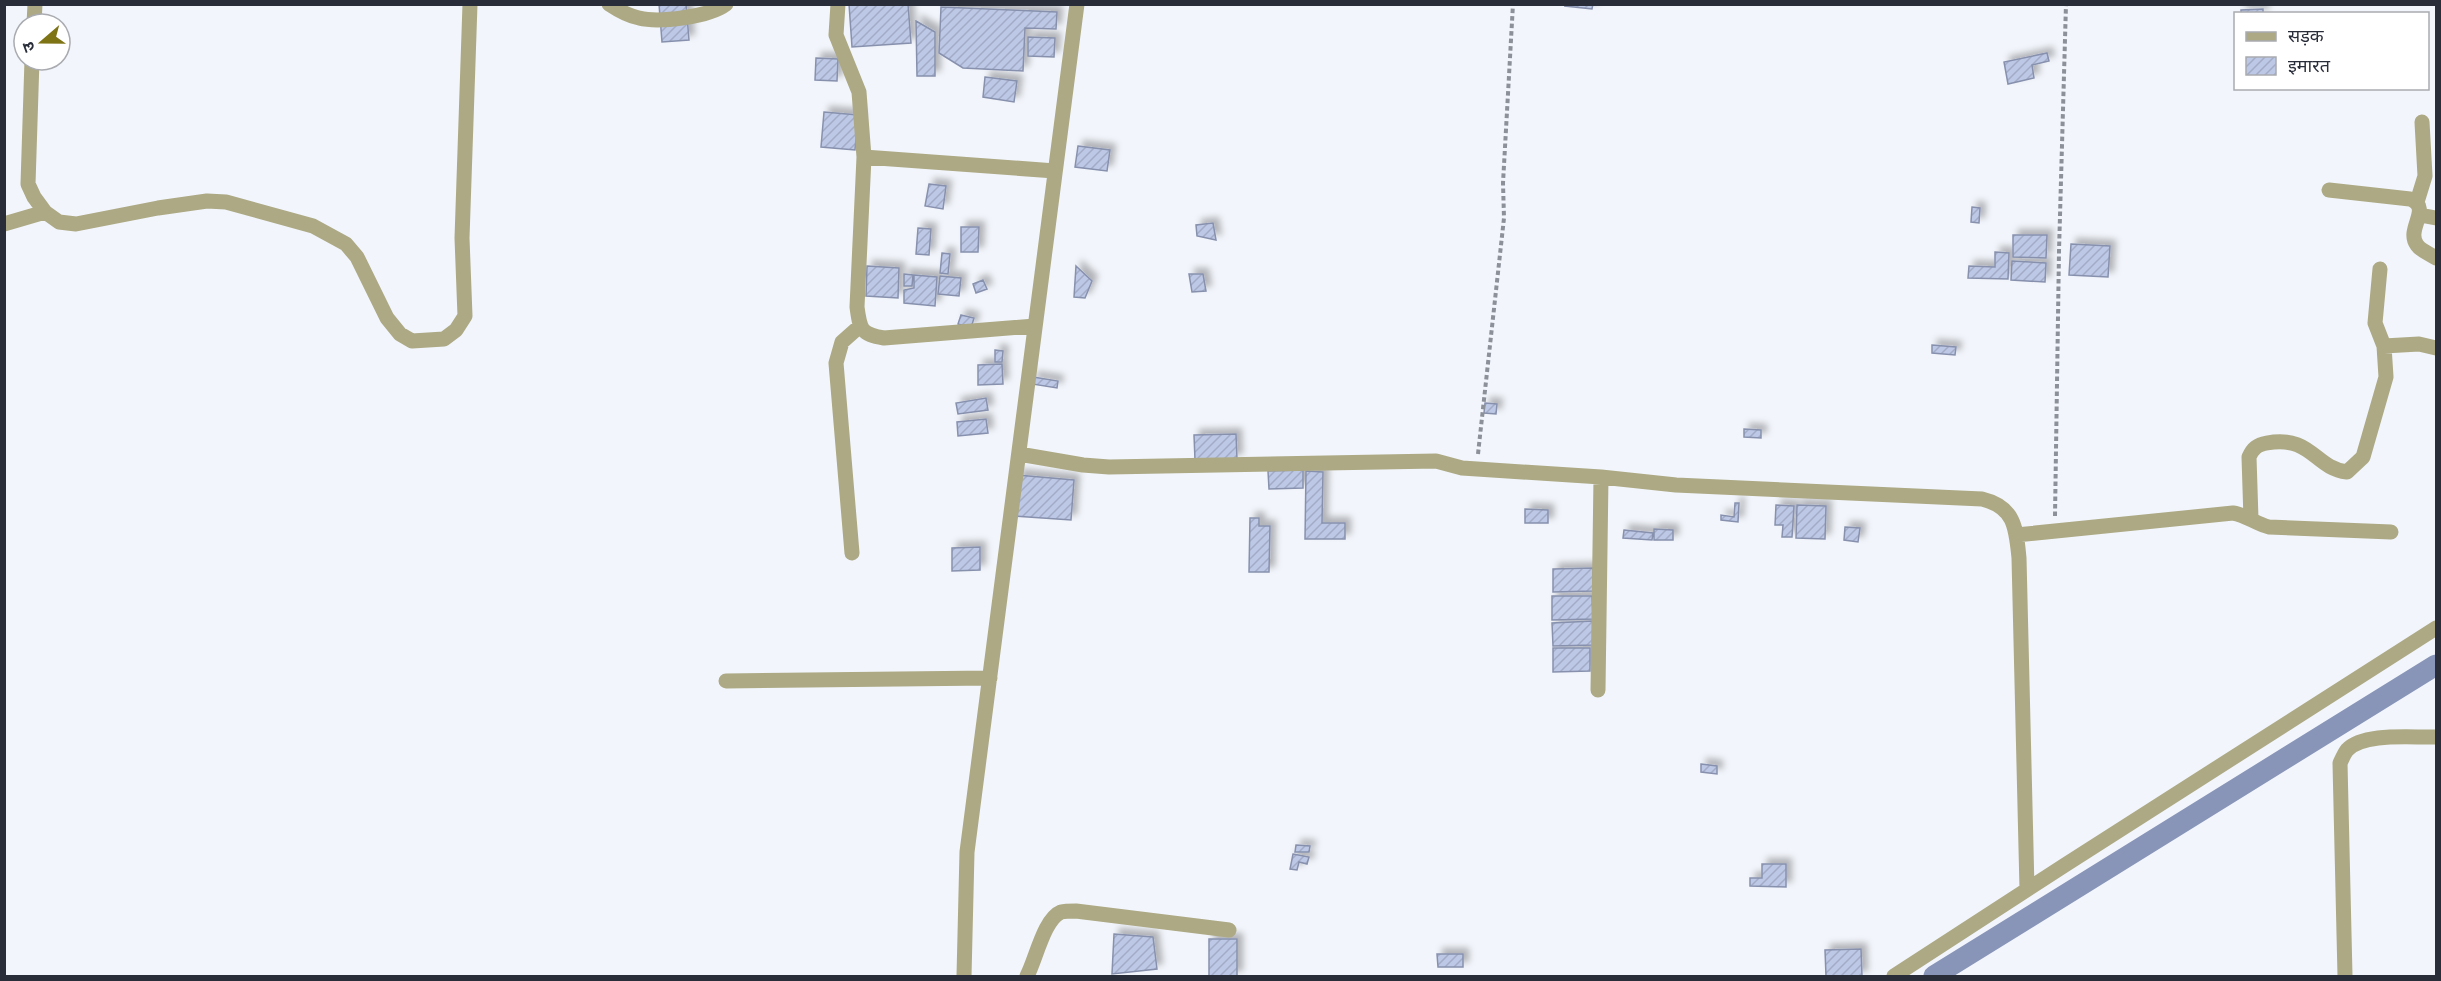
<svg xmlns="http://www.w3.org/2000/svg" width="2441" height="981" font-family="Bitter,'Noto Sans Devanagari',serif">
<style>
.lines{fill:none;stroke-linecap:round;stroke-linejoin:round}
.canal{stroke:#8895b8;stroke-width:21}
.building{fill:url(#building-hatch);stroke:#8791ae;stroke-width:1.5;filter:url(#shadow)}
.path{stroke:#8c9099;stroke-width:4;stroke-dasharray:4.5 3;stroke-linecap:butt}
.street{stroke:#aca984;stroke-width:15}
</style>
<defs>
<pattern id="building-hatch" width="6" height="6" patternUnits="userSpaceOnUse" patternTransform="scale(1.5)"><rect width="6" height="6" fill="#bdc8e6"/><path d="M-1 1l2-2M0 6l6-6M5 7l2-2" fill="none" stroke="#a2acc6"/></pattern>
<filter id="shadow"><feDropShadow dx="5.5" dy="-5.5" stdDeviation="3" flood-color="#0004"/></filter>
</defs>
<rect width="100%" height="100%" fill="#f2f5fb"/>
<g class="lines">
<!-- canal -->
<path class="canal" d="M 1934,976 L 2436,665"/>
</g>
<!-- building -->
<path class="building" d="M 659,4 L 686,4 L 689,40 L 662,42 Z
M 849,4 L 908,4 L 911,43 L 852,47 Z
M 1566,4 L 1593,4 L 1592,9 L 1565,6 Z
M 941,7 L 1057,12 L 1056,29 L 1025,28 L 1023,71 L 963,68 L 939,53 Z
M 2263,9 L 2263,14 L 2241,14 L 2241,10 Z
M 916,21 L 935,32 L 935,76 L 917,76 Z
M 1028,37 L 1055,38 L 1054,57 L 1028,56 Z
M 2047,53 L 2049,61 L 2032,65 L 2034,78 L 2008,84 L 2004,62 Z
M 816,58 L 838,59 L 837,81 L 815,80 Z
M 985,77 L 1017,81 L 1014,102 L 983,97 Z
M 824,112 L 858,115 L 855,150 L 821,147 Z
M 1078,146 L 1110,150 L 1107,171 L 1075,167 Z
M 929,184 L 946,186 L 943,209 L 925,206 Z
M 1972,207 L 1980,208 L 1979,223 L 1971,222 Z
M 1213,223 L 1216,240 L 1197,236 L 1196,225 Z
M 961,227 L 979,227 L 978,252 L 961,252 Z
M 918,228 L 931,229 L 929,255 L 916,254 Z
M 2013,235 L 2047,235 L 2046,258 L 2013,257 Z
M 2071,244 L 2110,246 L 2108,277 L 2069,275 Z
M 1995,252 L 2009,253 L 2008,279 L 1968,278 L 1969,266 L 1995,267 Z
M 942,253 L 950,254 L 948,274 L 940,273 Z
M 2012,261 L 2046,263 L 2045,282 L 2011,280 Z
M 867,266 L 899,268 L 898,298 L 866,296 Z
M 1076,266 L 1092,281 L 1085,298 L 1074,297 Z
M 904,274 L 913,275 L 912,286 L 904,286 Z
M 1189,274 L 1203,274 L 1206,291 L 1192,292 Z
M 914,275 L 937,277 L 935,306 L 904,303 L 904,290 L 914,288 Z
M 940,276 L 961,278 L 959,296 L 938,294 Z
M 983,280 L 987,289 L 976,293 L 973,284 Z
M 961,315 L 974,318 L 971,328 L 958,324 Z
M 1932,345 L 1956,347 L 1955,355 L 1932,353 Z
M 995,350 L 1003,351 L 1002,362 L 995,362 Z
M 1002,364 L 1003,384 L 978,385 L 978,365 Z
M 1033,377 L 1058,381 L 1057,388 L 1032,384 Z
M 986,398 L 988,410 L 958,414 L 956,403 Z
M 1485,403 L 1497,404 L 1496,414 L 1484,413 Z
M 986,419 L 988,433 L 958,436 L 957,422 Z
M 1744,429 L 1761,430 L 1761,438 L 1744,437 Z
M 1236,434 L 1237,459 L 1195,460 L 1194,435 Z
M 1303,470 L 1303,488 L 1269,489 L 1268,471 Z
M 1306,471 L 1323,472 L 1322,523 L 1345,523 L 1345,539 L 1305,539 Z
M 1017,475 L 1074,480 L 1071,520 L 1014,516 Z
M 1735,503 L 1739,503 L 1738,522 L 1721,520 L 1721,515 L 1734,517 Z
M 1776,505 L 1794,506 L 1792,537 L 1782,537 L 1783,525 L 1775,525 Z
M 1797,505 L 1826,506 L 1825,539 L 1796,538 Z
M 1525,509 L 1548,510 L 1548,523 L 1525,523 Z
M 1250,518 L 1259,518 L 1259,526 L 1270,526 L 1269,572 L 1249,572 Z
M 1845,527 L 1860,528 L 1858,542 L 1844,540 Z
M 1654,529 L 1673,530 L 1673,540 L 1654,540 Z
M 1624,530 L 1653,533 L 1652,540 L 1623,538 Z
M 980,547 L 980,570 L 952,571 L 952,548 Z
M 1593,568 L 1593,591 L 1553,592 L 1553,569 Z
M 1552,596 L 1592,596 L 1593,619 L 1552,620 Z
M 1593,621 L 1594,645 L 1553,646 L 1552,623 Z
M 1553,648 L 1590,648 L 1590,671 L 1553,672 Z
M 1701,764 L 1717,766 L 1717,774 L 1701,772 Z
M 1296,845 L 1310,846 L 1309,852 L 1295,852 Z
M 1293,854 L 1309,857 L 1307,864 L 1299,862 L 1297,870 L 1290,869 Z
M 1762,864 L 1786,864 L 1786,887 L 1750,886 L 1750,878 L 1762,878 Z
M 1114,934 L 1153,937 L 1157,969 L 1112,974 Z
M 1209,939 L 1237,939 L 1237,976 L 1209,976 Z
M 1861,949 L 1862,976 L 1826,976 L 1825,950 Z
M 1437,954 L 1463,954 L 1463,967 L 1438,967 Z"/>
<g class="lines">
<!-- path -->
<path class="path" d="M 1478,454 L 1504,218 L 1503,183 L 1513,4
M 2055,516 L 2059,251 L 2066,4"/>
<!-- street -->
<path class="street" d="M 609,4 C 618,10 629,16 639,18 C 659,23 709,17 726,4
M 838,4 L 836,35 L 859,92 L 864,157 L 857,307 C 860,330 861,334 884,338 L 1035,326
M 34,24 L 35,4
M 32,60 L 28,184 L 34,197 L 45,212 L 59,222 L 76,224 L 158,208 L 207,201 L 226,202 L 313,226 L 346,244 L 357,257 L 387,318 L 400,334 L 412,341 L 444,339 L 456,330 L 465,316 L 462,238 L 470,4
M 864,157 L 1055,171
M 2329,190 L 2410,199 C 2433,208 2405,229 2417,245 C 2421,251 2430,254 2436,258
M 2417,202 L 2425,176 L 2422,122
M 2420,215 L 2436,218
M 4,224 L 45,212
M 2384,346 L 2419,344 L 2436,348
M 1019,454 L 1083,465 L 1109,467 L 1436,461 L 1462,468 L 1601,477 L 1676,485 L 1982,499 C 2015,507 2016,528 2019,558 L 2027,889
M 2251,519 L 2249,457 C 2253,448 2257,445 2267,443 C 2312,435 2314,468 2347,472 L 2363,457 L 2386,377 L 2384,346 L 2375,323 L 2380,269
M 2016,535 L 2233,513 C 2246,515 2256,524 2269,527 L 2391,532
M 852,553 L 836,363 L 842,342 L 860,326
M 726,681 L 990,678
M 1598,690 L 1601,477
M 964,976 L 967,852 L 1077,4
M 1027,976 C 1036,959 1044,919 1061,912 C 1065,911 1072,911 1076,911 L 1229,930
M 1894,976 L 2065,865 L 2436,628
M 2345,976 L 2340,763 C 2342,759 2344,754 2347,750 C 2364,732 2413,738 2436,737"/>
</g>
<!-- border -->
<rect width="2441" height="981" fill="none" stroke="#292d39" stroke-width="12"/>
<!-- legend -->
<rect x="2234" y="12" width="195" height="78" fill="#ffffff" stroke="#a9abb0" stroke-width="1.5"/>
<rect x="2246" y="32" width="30" height="9" fill="#aca984" stroke="#a9abb0" stroke-width="1.5"/>
<text x="2288" y="42" font-size="18" fill="#292d39">सड़क</text>
<rect x="2246" y="57" width="30" height="18" fill="url(#building-hatch)" stroke="#a9abb0" stroke-width="1.5"/>
<text x="2288" y="72" font-size="18" fill="#292d39">इमारत</text>
<!-- north arrow -->
<g transform="translate(42 42) rotate(250)"><circle r="28" fill="#ffffff" stroke="#a9abb0" stroke-width="1.5"/>
<path d="M0-4.5L10 22L0 15L-10 22Z" fill="#7e7315"/>
<text y="-9" font-size="16" font-weight="bold" text-anchor="middle" fill="#292d39">उ</text>
</g>
</svg>
